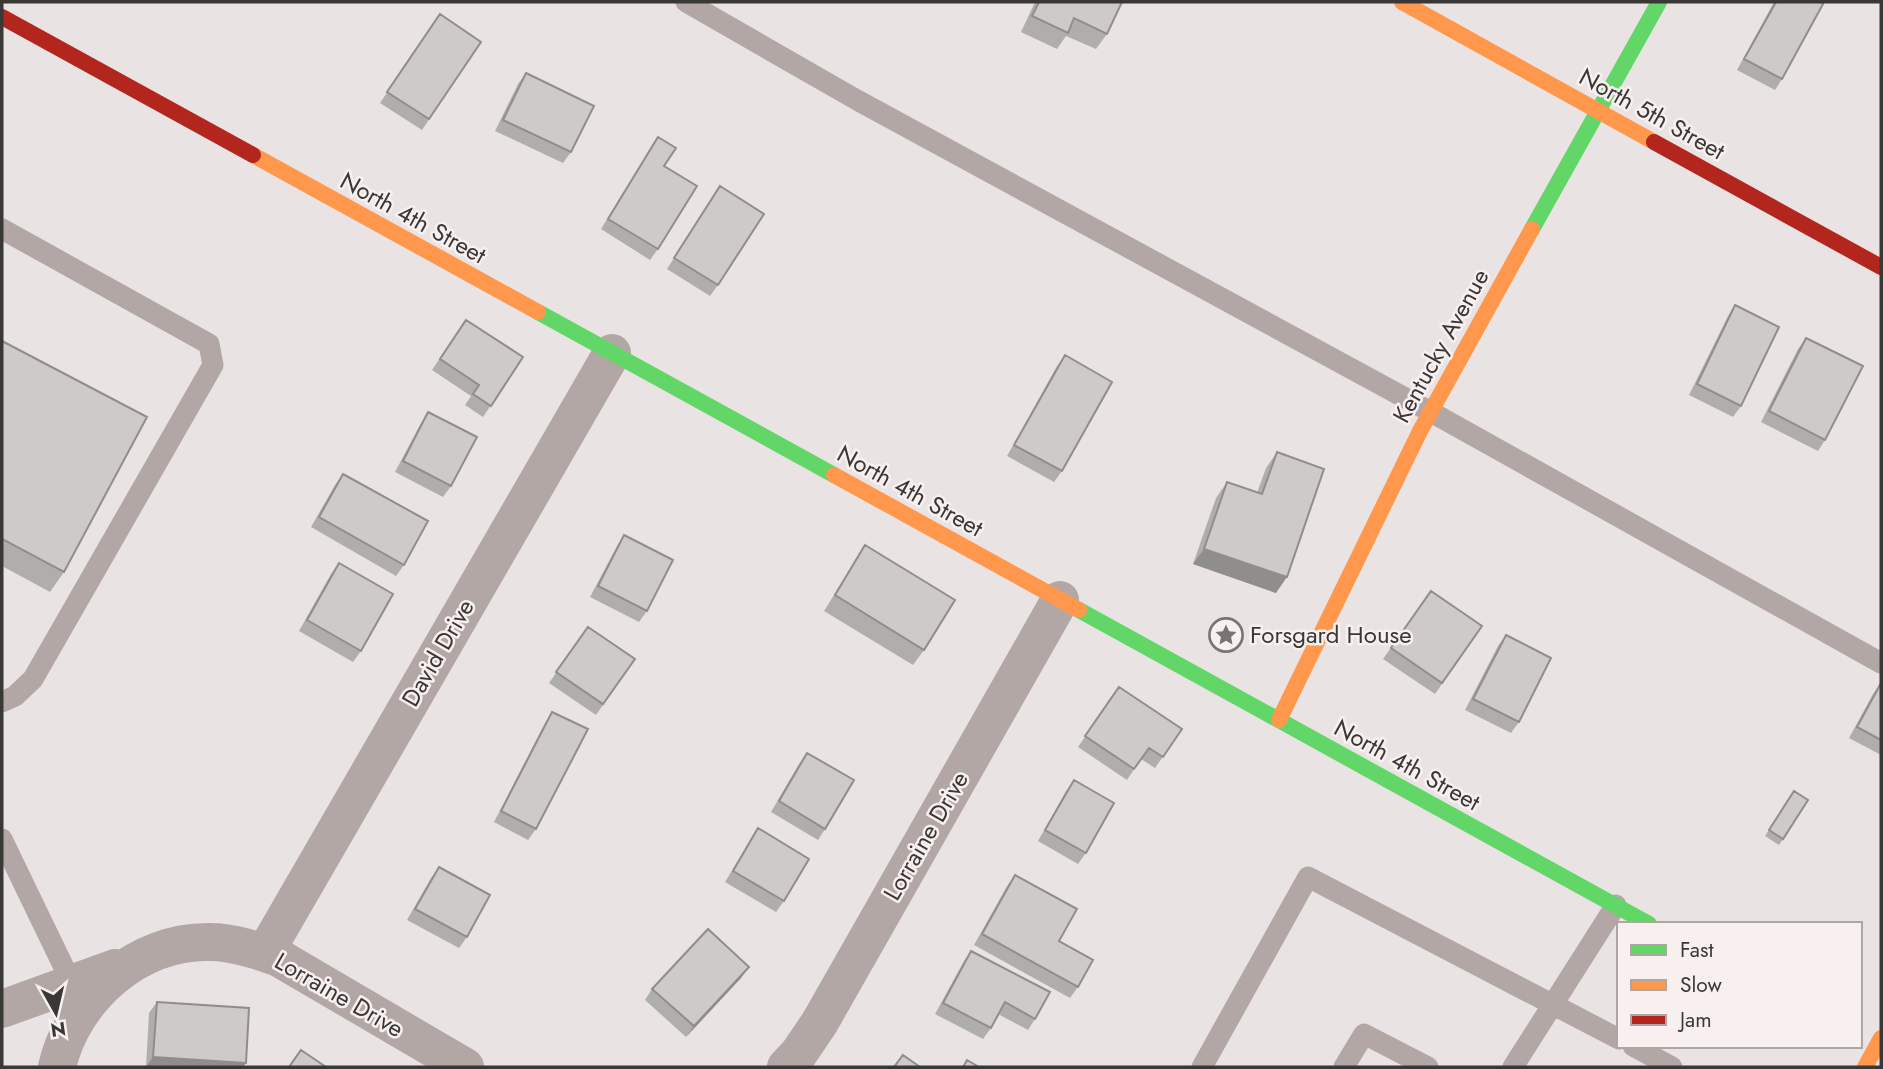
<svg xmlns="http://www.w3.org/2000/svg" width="1883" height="1069" font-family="Jost,sans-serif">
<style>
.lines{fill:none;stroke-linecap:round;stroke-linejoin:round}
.lane{stroke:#b2a7a4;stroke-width:21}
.street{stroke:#b2a7a4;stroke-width:38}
.fast{stroke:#63d668;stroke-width:16}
.slow{stroke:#ff974d;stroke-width:16}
.jam{stroke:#b3261e;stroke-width:16}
.wall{fill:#b0aead}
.shaded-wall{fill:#908d8d}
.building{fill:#cdcac9;stroke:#908d8d;stroke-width:2}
.labels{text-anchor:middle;stroke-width:5;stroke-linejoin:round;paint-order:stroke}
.street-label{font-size:24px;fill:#3a3737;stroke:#f8f0ef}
.poi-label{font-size:24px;fill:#3a3737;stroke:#f8f0ef;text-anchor:start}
</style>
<rect width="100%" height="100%" fill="#e9e4e3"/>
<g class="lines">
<!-- lane -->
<path class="lane" d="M 686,2 L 857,100 L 1431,412 L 1881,663
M 2,229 L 209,344 L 213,365 L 33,679 L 15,696 L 2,702
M 2,839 L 72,984
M 1633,1046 L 1672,1067
M 1202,1067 L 1308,877 L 1619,1039
M 1344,1067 L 1364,1034 L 1428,1067
M 1513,1067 L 1616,905"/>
<!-- street -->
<path class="street" d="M 265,953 L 612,353
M 2,1009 L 115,968
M 57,1067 C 73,998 137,940 211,942 C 231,942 261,951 279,958 L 465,1067
M 786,1067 L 799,1053 L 820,1022 L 1060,600"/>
<!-- fast -->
<path class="fast" d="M 1532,229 L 1659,2
M 538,312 L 834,475
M 1079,610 L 1649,924"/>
<!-- slow -->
<path class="slow" d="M 1402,2 L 1654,142
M 253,155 L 538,312
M 834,475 L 1079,610
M 1279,720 L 1420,431 L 1532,229
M 1865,1067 L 1881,1038"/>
<!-- jam -->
<path class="jam" d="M 2,17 L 253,155
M 1654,142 L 1881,267"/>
</g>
<!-- wall -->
<path class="wall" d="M 1035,2 L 1122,2 L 1107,34 L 1096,49 L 1066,36 L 1057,49 L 1021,32 Z
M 1774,2 L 1820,2 L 1782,79 L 1775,90 L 1737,70 Z
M 440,14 L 481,42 L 422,130 L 380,103 Z
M 526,73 L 571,152 L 563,163 L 495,131 L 518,84 Z
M 658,137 L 658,249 L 650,260 L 601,229 Z
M 720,186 L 718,285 L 710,296 L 667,269 Z
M 1735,305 L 1741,406 L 1733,417 L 1689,395 L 1728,316 Z
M 466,320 L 523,357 L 483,417 L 465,405 L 471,396 L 432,370 Z
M 1806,338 L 1825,440 L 1818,451 L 1761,422 L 1798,349 Z
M 2,341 L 64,572 L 50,592 L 2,566 Z
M 1065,355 L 1062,471 L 1054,482 L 1007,456 L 1057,366 Z
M 428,412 L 451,486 L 443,497 L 395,472 L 421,423 Z
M 1277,452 L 1276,593 L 1193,564 L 1216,498 L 1227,482 L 1257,493 L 1266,468 Z
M 343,474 L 404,565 L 396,576 L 311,527 L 335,485 Z
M 624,535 L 647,611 L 639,622 L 590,597 L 617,546 Z
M 865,545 L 924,650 L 913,665 L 824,611 Z
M 339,563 L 361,651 L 353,662 L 299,631 L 331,574 Z
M 1431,591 L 1482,626 L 1435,694 L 1383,659 Z
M 588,627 L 635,659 L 596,715 L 549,683 Z
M 1506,635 L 1519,722 L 1511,733 L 1465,710 L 1498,646 Z
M 1881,683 L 1881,755 L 1849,738 L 1873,694 Z
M 1119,687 L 1182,729 L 1155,768 L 1141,759 L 1127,780 L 1078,747 Z
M 552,712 L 536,829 L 528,840 L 494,822 L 545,723 Z
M 807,753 L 825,829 L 818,840 L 771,812 L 799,764 Z
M 1074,780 L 1086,853 L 1078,864 L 1038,841 L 1066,791 Z
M 1794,791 L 1808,800 L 1779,845 L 1765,836 Z
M 758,828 L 784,901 L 776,912 L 725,882 Z
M 439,867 L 467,937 L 459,948 L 407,920 L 431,878 Z
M 1015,875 L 1078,987 L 1070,998 L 974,945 L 1007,886 Z
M 971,951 L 1035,1019 L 1028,1030 L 998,1014 L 991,1028 L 983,1039 L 935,1014 L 964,961 Z
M 741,978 L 686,1037 L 645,1000 L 652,989 Z
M 157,1002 L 246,1063 L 243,1067 L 146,1067 L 149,1013 Z"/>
<!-- shaded-wall -->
<path class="shaded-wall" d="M 1204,549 L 1287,577 L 1276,593 L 1193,564 Z
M 749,967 L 741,978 L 686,1037 L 694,1026 Z
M 153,1057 L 246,1063 L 243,1067 L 146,1067 Z"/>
<!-- building -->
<path class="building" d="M 1039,2 L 1122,2 L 1107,34 L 1074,18 L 1068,33 L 1032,16 Z
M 1776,2 L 1820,2 L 1823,4 L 1782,79 L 1744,59 Z
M 440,14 L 481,42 L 429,119 L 387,92 Z
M 526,73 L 594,106 L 571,152 L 503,120 Z
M 658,137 L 676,148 L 664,166 L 697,186 L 658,249 L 608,219 Z
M 720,186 L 764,214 L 718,285 L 674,258 Z
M 1735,305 L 1779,327 L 1741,406 L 1697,384 Z
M 466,320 L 523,357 L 491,406 L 473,394 L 479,385 L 440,359 Z
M 1806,338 L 1863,366 L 1825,440 L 1769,411 Z
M 2,341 L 147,417 L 64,572 L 2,539 Z
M 1065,355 L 1112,382 L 1062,471 L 1014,445 Z
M 428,412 L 477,437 L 451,486 L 403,461 Z
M 1277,452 L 1324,469 L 1287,577 L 1204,549 L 1227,482 L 1262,494 Z
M 343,474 L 428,521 L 404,565 L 319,517 Z
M 624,535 L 673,560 L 647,611 L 598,586 Z
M 865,545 L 955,600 L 924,650 L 835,595 Z
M 339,563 L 393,594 L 361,651 L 307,620 Z
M 1431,591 L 1482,626 L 1442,683 L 1391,648 Z
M 588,627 L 635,659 L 603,704 L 556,672 Z
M 1506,635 L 1551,658 L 1519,722 L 1473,699 Z
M 1881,683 L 1881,740 L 1857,727 Z
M 1119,687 L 1182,729 L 1163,757 L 1149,748 L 1134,769 L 1085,736 Z
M 552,712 L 588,729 L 536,829 L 501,811 Z
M 807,753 L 854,780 L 825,829 L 779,801 Z
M 1074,780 L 1114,803 L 1086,853 L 1045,830 Z
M 1794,791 L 1808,800 L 1783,839 L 1769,830 Z
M 758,828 L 809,859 L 784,901 L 733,871 Z
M 439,867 L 490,895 L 467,937 L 415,909 Z
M 1015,875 L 1077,909 L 1059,941 L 1093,960 L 1078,987 L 982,934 Z
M 708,929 L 749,967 L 694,1026 L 652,989 Z
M 971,951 L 1050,992 L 1035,1019 L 1005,1002 L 991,1028 L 943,1003 Z
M 157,1002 L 249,1008 L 246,1063 L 153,1057 Z
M 301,1050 L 326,1067 L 289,1067 Z
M 903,1055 L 920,1067 L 894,1067 Z
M 967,1060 L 979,1067 L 963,1067 Z"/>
<!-- icons -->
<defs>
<g id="sight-ring" transform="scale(1.75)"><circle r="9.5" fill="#f8f0ef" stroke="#777473" stroke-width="1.5"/><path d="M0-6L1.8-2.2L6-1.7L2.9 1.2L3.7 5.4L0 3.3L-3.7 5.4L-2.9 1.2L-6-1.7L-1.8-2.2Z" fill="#777473"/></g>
</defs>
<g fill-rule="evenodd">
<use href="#sight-ring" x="1226" y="635"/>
</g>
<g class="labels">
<!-- street labels -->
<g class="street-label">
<text transform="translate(1652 114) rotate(29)" y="8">North 5th Street</text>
<text transform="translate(413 218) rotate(29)" y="8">North 4th Street</text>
<text transform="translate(1441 346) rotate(-61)" y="8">Kentucky Avenue</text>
<text transform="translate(910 491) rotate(29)" y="8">North 4th Street</text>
<text transform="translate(438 653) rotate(-60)" y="8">David Drive</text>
<text transform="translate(1407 765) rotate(29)" y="8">North 4th Street</text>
<text transform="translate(926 836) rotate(-60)" y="8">Lorraine Drive</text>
<text transform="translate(339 995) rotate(30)" y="8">Lorraine Drive</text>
</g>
<!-- poi labels -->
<g class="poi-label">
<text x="1250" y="643">Forsgard House</text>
</g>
</g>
<!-- border -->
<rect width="1883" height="1069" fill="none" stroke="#3a3737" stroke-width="7"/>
<!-- legend -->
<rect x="1617" y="922" width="245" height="126" fill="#f8f0ef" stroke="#aca6a5" stroke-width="2"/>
<rect x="1631" y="945" width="35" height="10" fill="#63d668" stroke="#aca6a5" stroke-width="2"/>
<text x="1680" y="957" font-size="21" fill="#3a3737">Fast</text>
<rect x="1631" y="980" width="35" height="10" fill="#ff974d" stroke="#aca6a5" stroke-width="2"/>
<text x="1680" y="992" font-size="21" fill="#3a3737">Slow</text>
<rect x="1631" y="1015" width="35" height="10" fill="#b3261e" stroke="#aca6a5" stroke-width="2"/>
<text x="1680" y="1027" font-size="21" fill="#3a3737">Jam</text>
<!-- north arrow -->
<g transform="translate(56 1013) rotate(172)" stroke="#f8f0ef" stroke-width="5" paint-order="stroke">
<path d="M0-5L12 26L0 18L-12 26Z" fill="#3a3737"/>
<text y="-10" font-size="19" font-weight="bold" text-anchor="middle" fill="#3a3737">N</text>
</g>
</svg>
